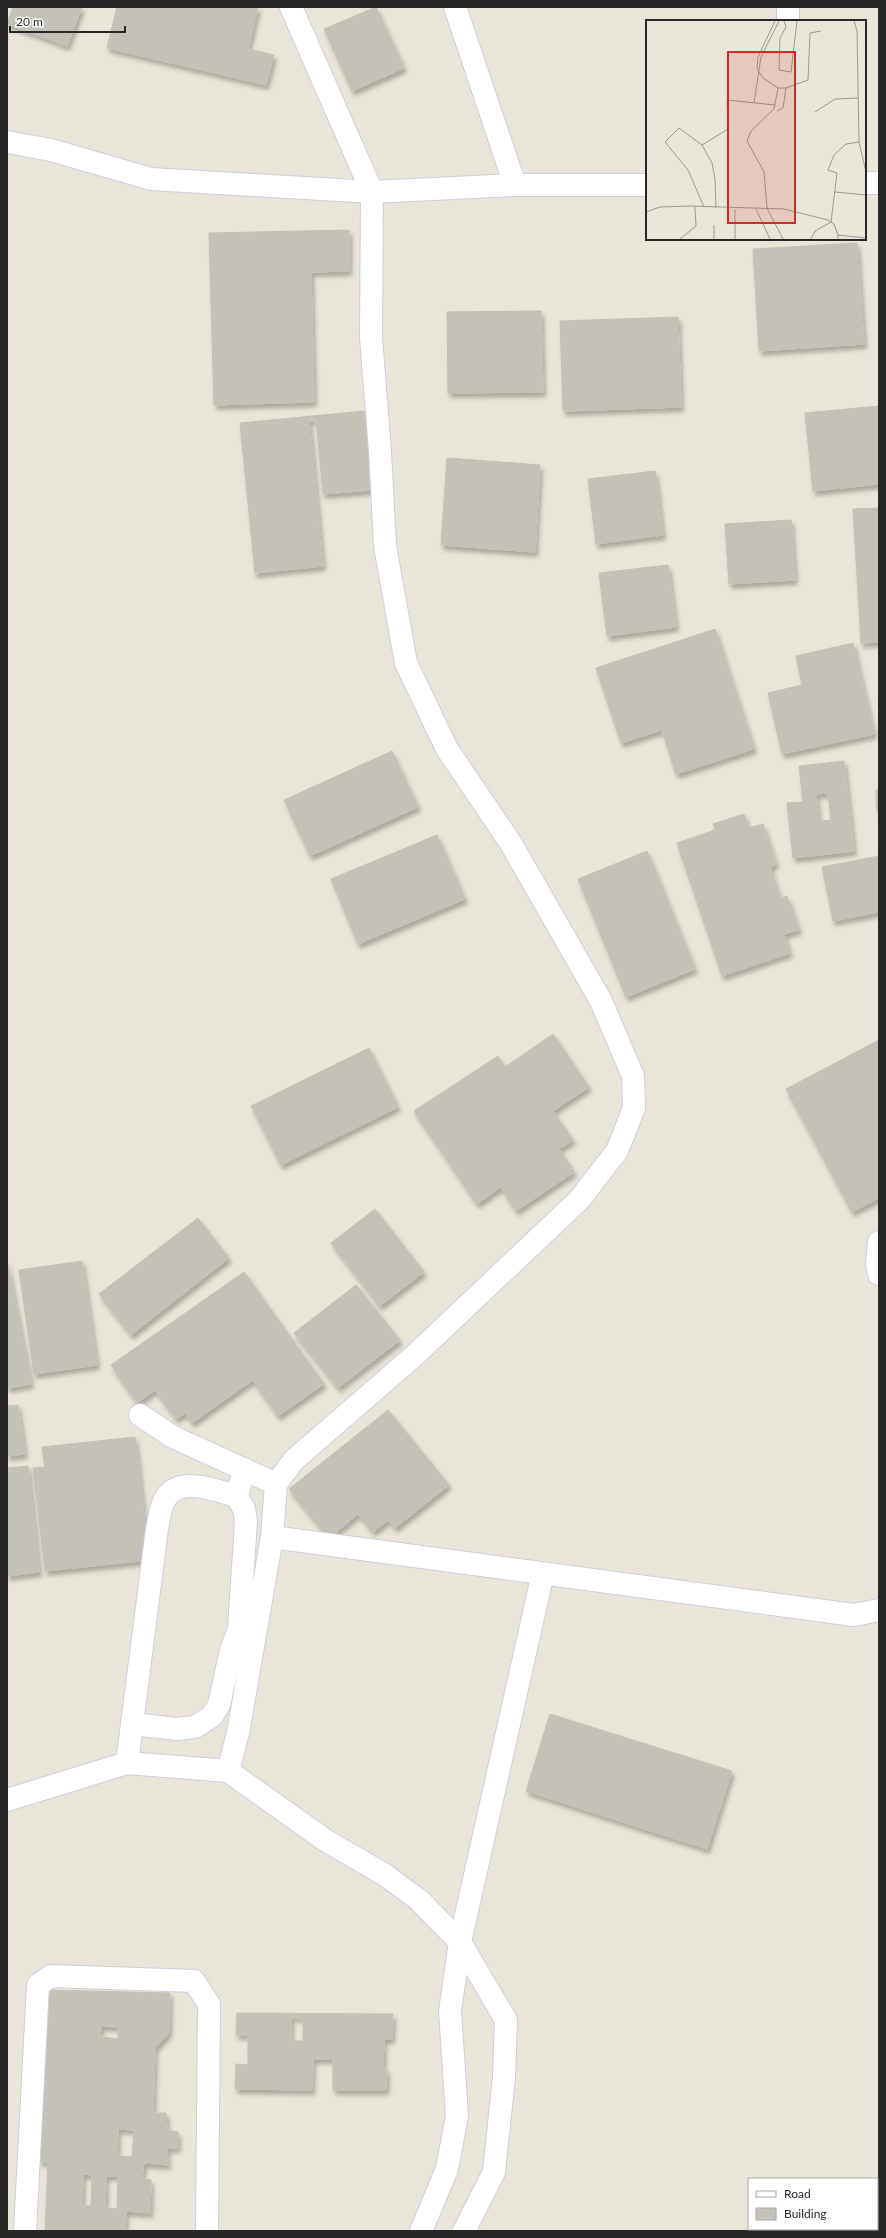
<svg xmlns="http://www.w3.org/2000/svg" width="886" height="2238" font-family="Lato,sans-serif">
<style>
.building{fill:#c4c2b8;stroke:#c4c1b2;fill-rule:evenodd;filter:url(#shadow)}
.lines{fill:none;stroke-linecap:round;stroke-linejoin:round}
.minor-casing{stroke:#cdcde0;stroke-width:24}
.minor{stroke:#fff;stroke-width:22}
.inset-road{fill:none;stroke:#9b9991;stroke-width:1}
.view{fill:#d62828;fill-opacity:0.15;stroke:#d62828;stroke-width:2}
.inset-edge{fill:none;stroke:#272727;stroke-width:2}
</style>
<defs>
<filter id="shadow"><feDropShadow dx="2.5" dy="4.5" stdDeviation="2" flood-color="#0004"/></filter>
</defs>
<rect width="100%" height="100%" fill="#e9e5d8"/>
<!-- building -->
<path class="building" d="M 13,7 L 82,7 L 67,46 L 7,24 Z
M 117,7 L 258,7 L 248,49 L 274,55 L 266,85 L 107,48 Z
M 376,7 L 404,68 L 352,91 L 324,29 Z
M 349,230 L 349,271 L 311,272 L 314,402 L 214,405 L 209,233 Z
M 857,243 L 864,344 L 759,351 L 753,249 Z
M 541,311 L 543,392 L 448,393 L 447,312 Z
M 678,317 L 681,407 L 563,411 L 560,321 Z
M 879,406 L 879,484 L 813,491 L 805,413 Z
M 364,411 L 372,490 L 323,494 L 316,419 L 309,420 L 323,566 L 255,573 L 240,423 Z
M 447,458 L 540,465 L 535,552 L 441,545 Z
M 655,471 L 663,535 L 596,544 L 588,479 Z
M 879,508 L 879,642 L 861,643 L 853,509 Z
M 791,520 L 795,580 L 729,584 L 725,524 Z
M 668,565 L 676,627 L 607,636 L 599,573 Z
M 715,629 L 754,749 L 676,774 L 662,730 L 621,743 L 596,668 Z
M 853,643 L 874,734 L 782,754 L 768,693 L 802,685 L 796,656 Z
M 392,751 L 418,807 L 310,856 L 284,800 Z
M 844,761 L 854,851 L 793,858 L 787,803 L 803,802 L 799,766 ZM 828,793 L 831,820 L 819,821 L 816,794 Z
M 876,790 L 879,790 L 879,810 L 877,810 Z
M 744,814 L 749,828 L 763,824 L 776,864 L 770,867 L 780,898 L 787,896 L 799,930 L 784,934 L 790,953 L 722,976 L 677,843 L 715,830 L 713,824 Z
M 437,835 L 465,899 L 358,944 L 331,879 Z
M 647,851 L 695,969 L 626,997 L 578,879 Z
M 879,856 L 879,912 L 833,921 L 822,867 Z
M 553,1034 L 589,1087 L 553,1111 L 573,1140 L 559,1149 L 574,1172 L 516,1211 L 501,1187 L 477,1204 L 414,1111 L 498,1056 L 505,1067 Z
M 879,1040 L 879,1198 L 852,1212 L 786,1089 Z
M 369,1048 L 398,1107 L 281,1165 L 251,1106 Z
M 375,1209 L 424,1272 L 380,1306 L 331,1243 Z
M 198,1218 L 229,1258 L 131,1335 L 99,1294 Z
M 7,1261 L 31,1384 L 7,1388 Z
M 82,1261 L 97,1365 L 34,1374 L 19,1270 Z
M 244,1272 L 324,1384 L 278,1416 L 253,1380 L 192,1423 L 185,1413 L 176,1419 L 155,1390 L 137,1403 L 111,1365 Z
M 356,1285 L 400,1340 L 338,1388 L 294,1333 Z
M 18,1405 L 25,1454 L 7,1456 L 7,1406 Z
M 388,1410 L 449,1485 L 395,1528 L 388,1520 L 373,1532 L 358,1514 L 329,1538 L 289,1489 Z
M 135,1437 L 149,1560 L 45,1571 L 33,1468 L 45,1467 L 42,1447 Z
M 28,1466 L 39,1572 L 7,1576 L 7,1468 Z
M 550,1714 L 732,1771 L 707,1849 L 526,1791 Z
M 48,1990 L 170,1993 L 169,2033 L 155,2048 L 153,2113 L 166,2113 L 167,2130 L 178,2132 L 178,2148 L 167,2148 L 168,2165 L 144,2163 L 142,2178 L 151,2180 L 150,2213 L 126,2211 L 125,2231 L 45,2231 L 48,2162 L 40,2162 ZM 101,2026 L 118,2027 L 118,2039 L 100,2037 ZM 118,2129 L 134,2130 L 132,2157 L 117,2156 ZM 83,2174 L 92,2175 L 91,2206 L 82,2206 ZM 106,2176 L 118,2176 L 117,2209 L 105,2208 Z
M 237,2013 L 393,2014 L 392,2039 L 384,2039 L 383,2069 L 387,2069 L 386,2090 L 333,2090 L 333,2059 L 313,2059 L 312,2090 L 235,2089 L 236,2064 L 248,2065 L 248,2035 L 236,2035 ZM 291,2017 L 303,2018 L 303,2041 L 291,2041 Z"/>
<g class="lines">
<!-- minor casing -->
<g class="minor-casing">
<path id="minor" d="M 291,7 L 372,192 L 371,337 L 380,451 L 385,546 L 406,663 L 447,749 L 510,842 L 601,1001 L 633,1076 L 634,1108 L 617,1151 L 579,1200 L 415,1355 L 294,1460 L 276,1484 L 272,1537 L 238,1733 L 228,1771 L 325,1840 L 385,1875 L 419,1900 L 460,1942 L 506,2020 L 504,2077 L 494,2172 L 464,2231
M 455,7 L 515,185
M 788,7 L 788,21
M 7,142 L 51,150 L 151,179 L 372,192 L 515,185 L 647,185
M 865,183 L 879,183
M 879,1242 L 877,1264 L 879,1274
M 140,1415 L 173,1437 L 276,1484
M 272,1537 L 854,1615 L 879,1610
M 132,1724 L 177,1729 L 195,1727 L 212,1716 L 219,1705 L 231,1650 L 239,1629 L 246,1521 L 244,1509 L 237,1496
M 127,1763 L 157,1529 C 159,1520 160,1509 164,1501 C 177,1474 216,1491 237,1496 L 244,1469
M 7,1800 L 127,1763 L 228,1771
M 25,2231 L 38,1985 L 51,1976 L 194,1981 L 209,2004 L 207,2231
M 421,2231 L 447,2169 L 457,2116 L 450,2011 L 460,1942 L 543,1573"/>
</g>
<!-- minor -->
<use href="#minor" class="minor"/>
</g>
<!-- overview -->
<g transform="translate(646 20)">
<rect width="220" height="220" fill="#e9e5d8"/>
<path class="inset-road" d="M 129,1 L 112,37 L 111,49 L 117,58 L 132,68 L 128,89 L 105,111 L 101,121 L 118,152 L 121,188 L 137,219M 138,1 L 140,7 L 134,18 L 133,50 L 145,52 L 151,1M 208,1 L 211,11 L 213,122 L 220,152M 132,68 L 140,68 L 162,60 L 164,13 L 175,11M 108,83 L 115,37 L 133,1M 131,91 L 137,88 L 140,68M 169,92 L 189,79 L 212,78M 56,125 L 82,109 L 81,80 L 129,85M 189,172 L 220,175M 58,187 L 42,150 L 19,122 L 33,108 L 56,125 L 66,143 L 69,159 L 70,188M 89,189 L 89,219M 110,189 L 124,219M 0,192 L 14,187 L 44,186 L 138,189 L 182,200 L 188,204 L 192,215M 34,219 L 50,206 L 49,187M 68,219 L 68,205M 165,219 L 169,211 L 185,202 L 191,153 L 182,150 L 188,135 L 200,124 L 213,122M 192,219 L 192,215 L 220,218"/>
<path class="view" d="M 82,32 L 149,32 L 149,203 L 82,203 Z"/>
<rect width="220" height="220" class="inset-edge"/>
</g>
<!-- border -->
<rect width="886" height="2238" fill="none" stroke="#272727" stroke-width="16"/>
<!-- legend -->
<rect x="748" y="2178" width="130" height="52" fill="#ffffff" stroke="#a9a9a9"/>
<rect x="756" y="2191" width="20" height="6" fill="#ffffff" stroke="#a9a9a9"/>
<text x="784" y="2198" font-size="12" fill="#272727">Road</text>
<rect x="756" y="2208" width="20" height="12" fill="#c4c2b8" stroke="#a9a9a9"/>
<text x="784" y="2218" font-size="12" fill="#272727">Building</text>
<!-- scale -->
<path d="M10 26v6h115v-6" fill="none" stroke="#272727" stroke-width="2"/>
<text x="16" y="26" font-size="12" fill="#272727" stroke="#ffffff" stroke-width="3" paint-order="stroke">20 m</text>
</svg>
